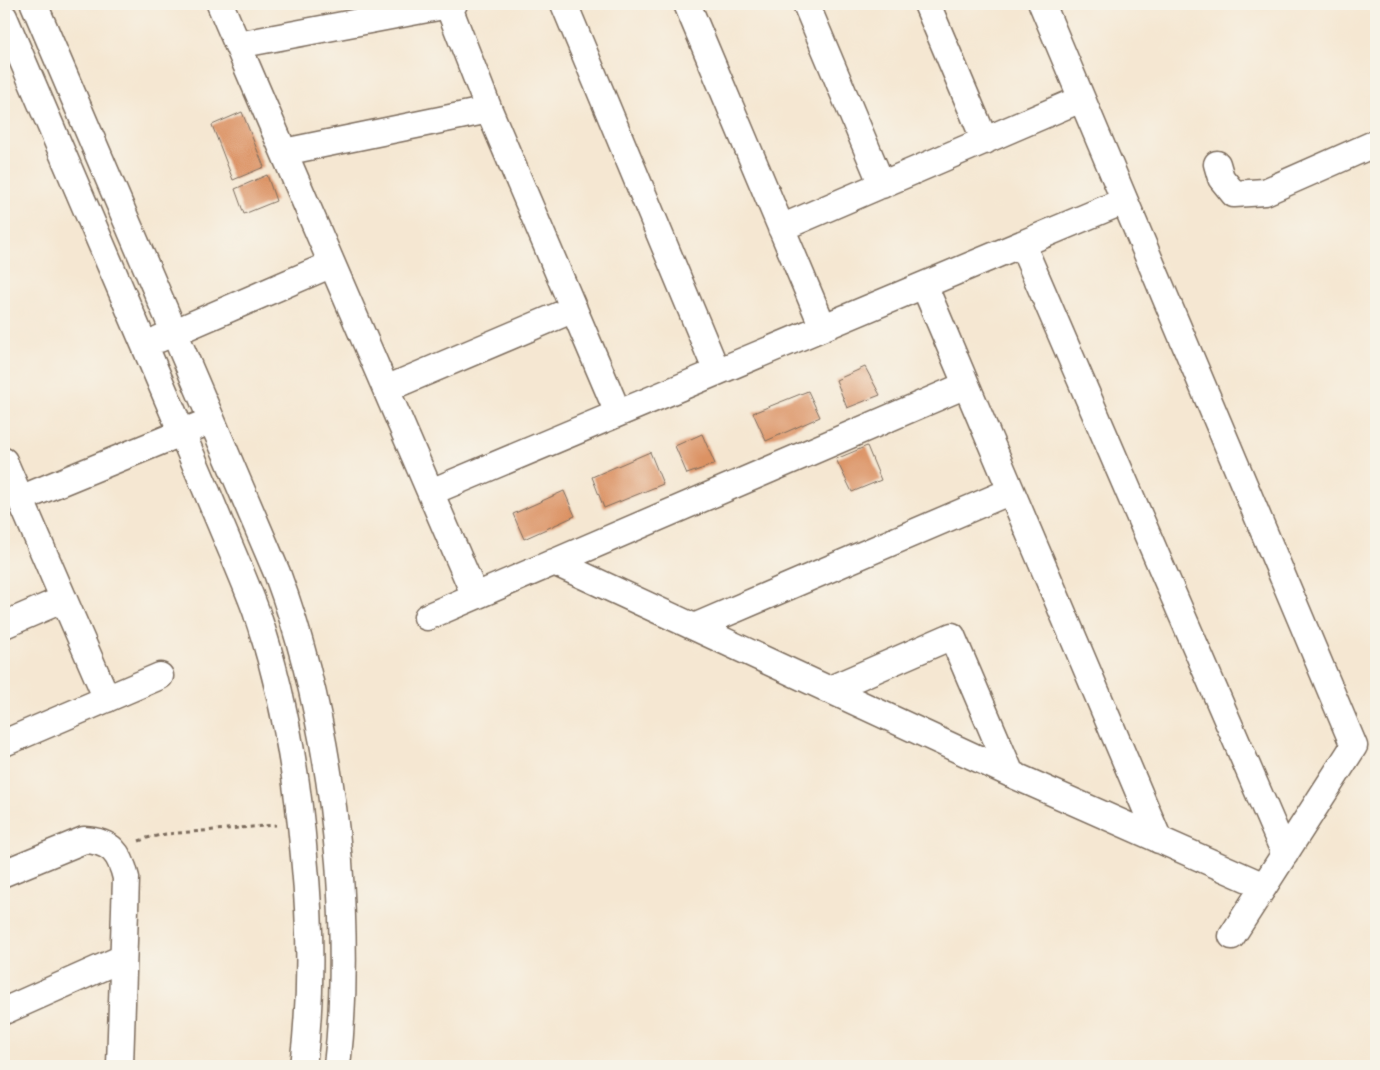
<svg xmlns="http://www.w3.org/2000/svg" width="1380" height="1070" font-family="Itim,sans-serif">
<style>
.building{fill:#db9263}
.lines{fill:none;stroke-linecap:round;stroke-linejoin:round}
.street-casing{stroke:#7c6c5d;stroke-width:29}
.path{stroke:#7c6c5d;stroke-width:3;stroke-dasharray:4 4;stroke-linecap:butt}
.street{stroke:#fff;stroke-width:26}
</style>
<rect width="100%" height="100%" fill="#f7f3e8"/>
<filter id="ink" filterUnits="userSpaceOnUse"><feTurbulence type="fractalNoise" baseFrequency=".02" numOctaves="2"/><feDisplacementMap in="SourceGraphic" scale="10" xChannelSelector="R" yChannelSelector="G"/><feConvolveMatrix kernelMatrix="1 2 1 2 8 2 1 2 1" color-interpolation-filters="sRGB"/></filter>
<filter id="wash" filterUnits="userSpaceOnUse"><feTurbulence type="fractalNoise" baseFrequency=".0096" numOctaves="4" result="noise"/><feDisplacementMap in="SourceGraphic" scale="20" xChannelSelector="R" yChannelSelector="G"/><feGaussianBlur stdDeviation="1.12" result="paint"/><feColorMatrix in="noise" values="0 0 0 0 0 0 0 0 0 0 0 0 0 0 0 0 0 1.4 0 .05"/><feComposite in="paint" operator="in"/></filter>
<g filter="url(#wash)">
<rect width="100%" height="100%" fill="#f5e7d2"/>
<g id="blocks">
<!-- building -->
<path class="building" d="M 242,112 L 264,167 L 233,180 L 212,125 Z
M 267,175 L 276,201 L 244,214 L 235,189 Z
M 865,367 L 880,395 L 847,408 L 836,380 Z
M 808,391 L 820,417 L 766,441 L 753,413 Z
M 702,434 L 715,464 L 687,474 L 675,446 Z
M 867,446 L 881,480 L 852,492 L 836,459 Z
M 650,452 L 663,484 L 604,508 L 592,477 Z
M 564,491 L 575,516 L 524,539 L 513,514 Z"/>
</g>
</g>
<g filter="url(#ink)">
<use href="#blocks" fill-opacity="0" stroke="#7c6c5d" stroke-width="1"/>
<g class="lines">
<!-- street casing -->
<g class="street-casing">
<path id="street" d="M 34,4 L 277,573 C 312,667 330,761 339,862 C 344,930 345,998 337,1066
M 220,4 L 475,596
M 564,4 L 717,372
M 687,4 L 823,327
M 806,4 L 882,185
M 927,4 L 985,141
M 1042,4 L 1354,746 L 1232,936
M 448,5 L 489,110 L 618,413
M 4,17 C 53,133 103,249 153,365 C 175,417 198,470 220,523 C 232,552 245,581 256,611 C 283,690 297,772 304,856 C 311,926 312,996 303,1066
M 238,45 L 454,4
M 284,152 L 489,110
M 1217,164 L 1221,178 L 1234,194 L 1265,192 L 1376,143
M 781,228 L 1081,99
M 1022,244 L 1285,854
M 924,285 L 1159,840
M 159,339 L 332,264
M 386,389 L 574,309
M 4,461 L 107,699
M 431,492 L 1124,201
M 20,499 L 198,426
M 554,562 L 1011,774 L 1264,886
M 427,617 L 966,385
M 4,625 L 64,599
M 694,627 L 1011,491
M 828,690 L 952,636 L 1011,774
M 4,743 L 160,676
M 4,873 L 84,840 C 111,841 120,853 126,878 L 120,1066
M 4,1011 L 123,958"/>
</g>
<!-- path -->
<path class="path" d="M 139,841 L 147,838 L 166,834 L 276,825"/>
<!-- street -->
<use href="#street" class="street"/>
</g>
</g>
<!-- margin -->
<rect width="1380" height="1070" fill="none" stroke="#f7f3e8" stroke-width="20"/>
</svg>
